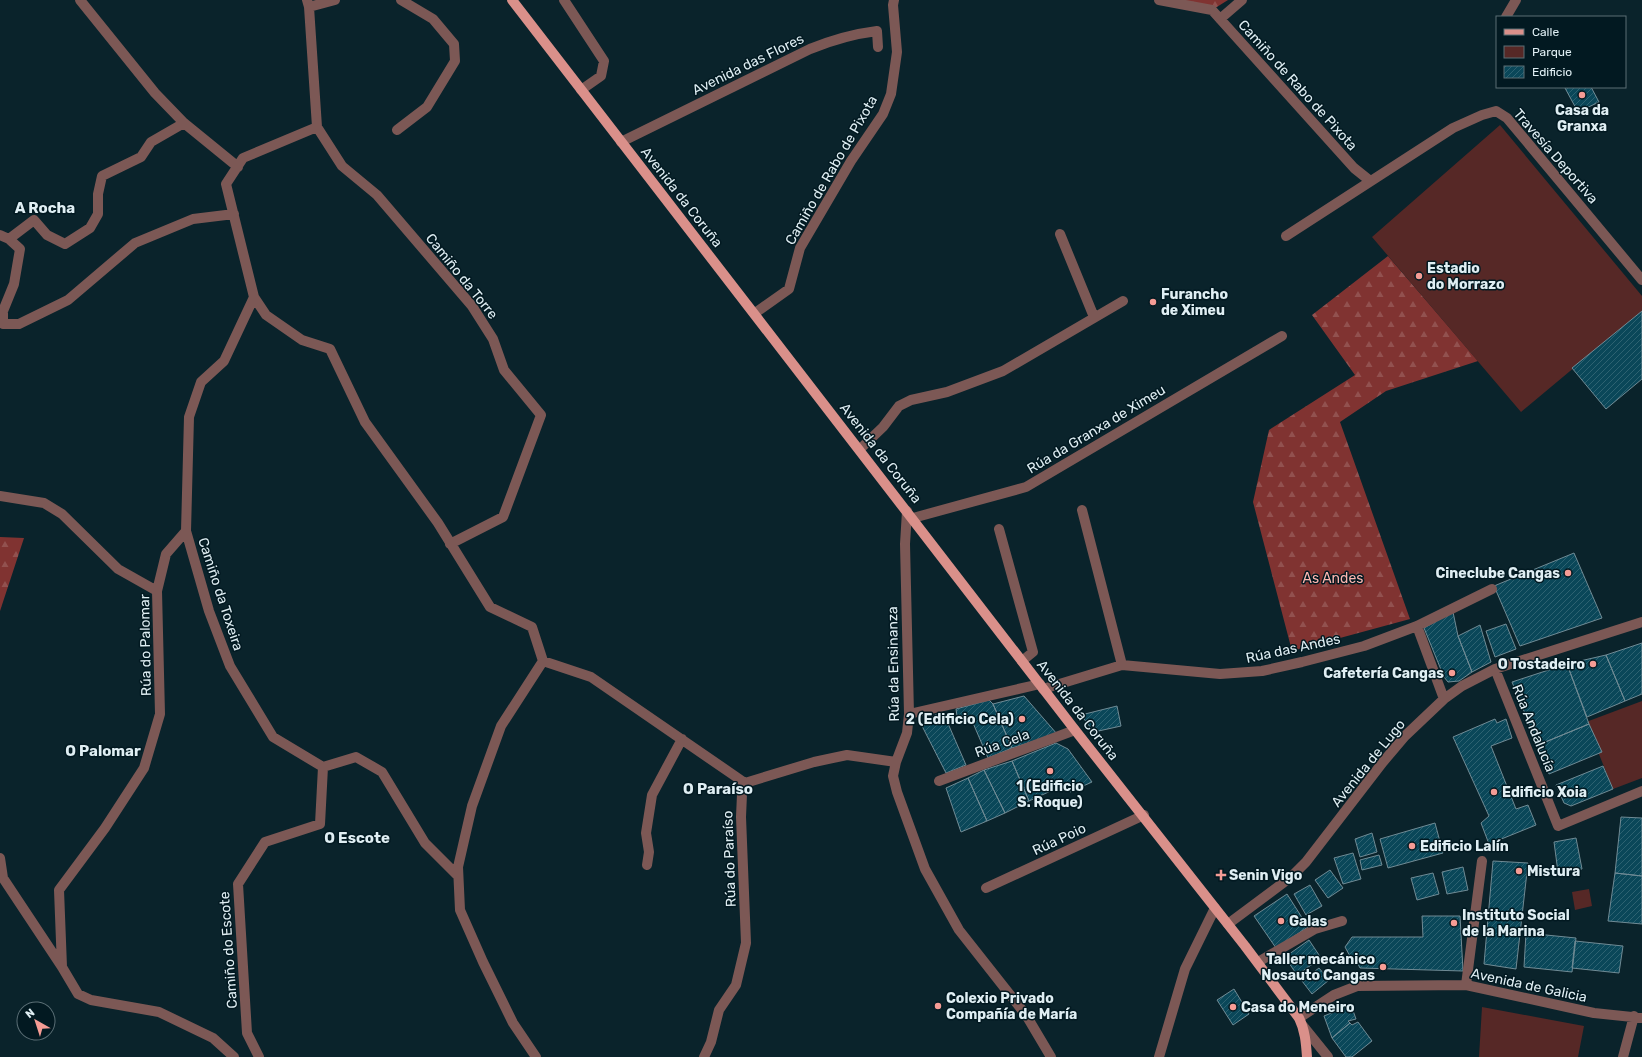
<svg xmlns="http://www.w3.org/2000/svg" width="1642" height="1057" font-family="Rubik,sans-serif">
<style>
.forest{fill:url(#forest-firs)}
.park{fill:#562826}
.building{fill:url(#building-hatch);stroke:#708b95}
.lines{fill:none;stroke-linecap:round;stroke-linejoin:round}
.minor{stroke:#7c5855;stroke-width:10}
.major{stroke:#da908a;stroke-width:10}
.poi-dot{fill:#f59c95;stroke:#021921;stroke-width:1.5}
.labels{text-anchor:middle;stroke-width:3;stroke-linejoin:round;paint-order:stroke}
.street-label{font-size:14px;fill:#dfeef3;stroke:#021921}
.poi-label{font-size:14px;font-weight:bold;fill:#dfeef3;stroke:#021921;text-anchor:start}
.park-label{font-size:14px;fill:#fcb6b0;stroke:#021921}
.neighbourhood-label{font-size:15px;font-weight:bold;fill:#dfeef3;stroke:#021921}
</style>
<defs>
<pattern id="forest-firs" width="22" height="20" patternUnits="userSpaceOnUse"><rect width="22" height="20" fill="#803331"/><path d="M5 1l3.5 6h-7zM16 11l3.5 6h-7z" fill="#92514f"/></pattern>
<pattern id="building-hatch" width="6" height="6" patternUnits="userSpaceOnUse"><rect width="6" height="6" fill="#0a4759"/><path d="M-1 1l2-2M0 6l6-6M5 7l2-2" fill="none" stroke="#2d6271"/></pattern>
</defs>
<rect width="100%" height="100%" fill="#0a232b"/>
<!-- forest -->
<path class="forest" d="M 1159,0 L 1228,0 L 1212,10 Z
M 1388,256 L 1478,361 L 1386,391 L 1340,422 L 1410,619 L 1292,651 L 1253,502 L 1269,430 L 1355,375 L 1312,315 Z
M 0,537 L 24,538 L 0,611 Z"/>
<!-- park -->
<path class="park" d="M 1500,125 L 1642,296 L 1642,311 L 1521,412 L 1372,237 Z
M 1642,701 L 1642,778 L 1613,789 L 1586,722 Z
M 1589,889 L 1592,906 L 1575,910 L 1572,892 Z
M 1482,1007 L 1584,1026 L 1578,1057 L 1479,1057 Z"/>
<!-- building -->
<path class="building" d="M 1567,87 L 1591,87 L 1599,102 L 1578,112 L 1565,88 Z
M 1642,311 L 1642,379 L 1606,409 L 1572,368 Z
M 1574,553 L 1602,618 L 1520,646 L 1494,586 Z
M 1453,612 L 1458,636 L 1472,672 L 1459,681 L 1448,682 L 1444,677 L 1424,628 Z
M 1506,624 L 1516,649 L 1495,657 L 1486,631 Z
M 1480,625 L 1491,662 L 1472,672 L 1458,636 Z
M 1642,643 L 1642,694 L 1625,701 L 1606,655 Z
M 1606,655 L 1625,701 L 1587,717 L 1567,664 Z
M 1567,664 L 1589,724 L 1538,745 L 1512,682 Z
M 1024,696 L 1057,734 L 1012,748 L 993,704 Z
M 989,700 L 993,704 L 1012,748 L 988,758 L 970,716 L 957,716 L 956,709 Z
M 1117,706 L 1121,726 L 1094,732 L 1081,715 Z
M 943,712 L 966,765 L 946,773 L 922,726 L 935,715 Z
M 1495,719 L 1497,723 L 1506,719 L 1512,738 L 1491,746 L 1516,809 L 1528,805 L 1536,825 L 1489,844 L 1481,823 L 1489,816 L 1453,737 Z
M 1589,724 L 1602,752 L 1549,774 L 1538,745 Z
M 1056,743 L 1068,749 L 1092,782 L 1070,792 L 1068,783 L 1029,801 L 1012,761 Z
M 1012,761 L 1029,801 L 1005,813 L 984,770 Z
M 1603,766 L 1613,789 L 1571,806 L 1564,803 L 1556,785 Z
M 984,770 L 1005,813 L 987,821 L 968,778 Z
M 968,778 L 987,821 L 961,832 L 946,788 Z
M 1621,817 L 1642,818 L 1642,876 L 1615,873 Z
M 1435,823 L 1443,853 L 1388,868 L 1380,839 Z
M 1372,833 L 1377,852 L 1360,857 L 1355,839 Z
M 1576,838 L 1582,869 L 1558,872 L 1554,842 Z
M 1353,853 L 1361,879 L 1343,884 L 1334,858 Z
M 1379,855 L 1382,865 L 1362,870 L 1360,860 Z
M 1493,861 L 1528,863 L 1516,969 L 1484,964 Z
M 1463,867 L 1468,890 L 1447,894 L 1442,872 Z
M 1330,870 L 1343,888 L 1328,898 L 1315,880 Z
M 1433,873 L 1439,894 L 1417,900 L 1411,878 Z
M 1615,873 L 1642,876 L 1642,924 L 1608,921 Z
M 1310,885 L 1322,906 L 1306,915 L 1294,894 Z
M 1287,894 L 1308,927 L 1276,948 L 1254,916 Z
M 1422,916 L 1460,916 L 1463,971 L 1360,968 L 1358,964 L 1360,962 L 1360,958 L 1351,958 L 1345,947 L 1352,937 L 1423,937 Z
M 1526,933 L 1576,938 L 1572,972 L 1524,967 Z
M 1309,940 L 1321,958 L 1297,975 L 1285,957 Z
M 1575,941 L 1623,946 L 1619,973 L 1572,968 Z
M 1319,968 L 1329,980 L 1312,994 L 1302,981 Z
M 1234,989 L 1249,1014 L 1233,1025 L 1217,1000 Z
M 1351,1005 L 1356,1019 L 1348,1021 L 1350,1023 L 1332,1038 L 1324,1016 Z
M 1358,1022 L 1372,1041 L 1352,1057 L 1346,1057 L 1332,1038 L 1350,1023 L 1352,1025 Z"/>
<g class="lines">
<!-- minor -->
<path class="minor" d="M 80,0 L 155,93 L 184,123 L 238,167
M 307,0 L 309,7 L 317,127 L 342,166 L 377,195 L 472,306 L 493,339 L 504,370 L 541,415 L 503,517 L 450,544
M 564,0 L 604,61 L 601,76 L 581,90
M 1159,0 L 1212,10 L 1354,168 L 1369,180
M 309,7 L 335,0
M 1506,17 L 1516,0
M 1220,19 L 1242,0
M 317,127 L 243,158 L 226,184 L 254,297 L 266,315 L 302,340 L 330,349 L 365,422 L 438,523 L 490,607 L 532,627 L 543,661 L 591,677 L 745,783
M 397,130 L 427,107 L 455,61 L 454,44 L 433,19 L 401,0
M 621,142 L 810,49 C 832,40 853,34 877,31 L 878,47
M 1060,234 L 1094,317
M 0,235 L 9,239 L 34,220 L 47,235 L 65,244 L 90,228 L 98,214 L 98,194 L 102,176 L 141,157 L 151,142 L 184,123
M 1286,236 L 1453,128 L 1482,115 L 1496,111 L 1507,118 L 1642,280
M 9,239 L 20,249 L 14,284 L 3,311 L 3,324 L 19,324 L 68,300 L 135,243 L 193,219 L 234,214
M 254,297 L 224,361 L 201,382 L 189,417 L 186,531 L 209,611 L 230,666 L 273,737 L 323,767 L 356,757 L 382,772 L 425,843 L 458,876
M 755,313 L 789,289 L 800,248 L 851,161 L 883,114 L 891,94 L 897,52 L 893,5 L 894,0
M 860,449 L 883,427 L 899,406 L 911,400 L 947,392 L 1003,371 L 1123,301
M 0,496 L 44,503 L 62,514 L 118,569 L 157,591
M 1082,510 L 1122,665
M 907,511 L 905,544 L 909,714 L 907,733 L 896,762 L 893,776 L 897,792 L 925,869 L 959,930 L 1026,1015 L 1051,1057
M 913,518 L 1026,487 L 1282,336
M 999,529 L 1033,652 L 1022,661
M 1417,626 L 1444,699
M 1495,669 L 1558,826 L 1642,791
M 1043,689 L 1122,665 L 1220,674 L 1262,671 L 1302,662 L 1364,646 L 1417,626 L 1492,589
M 909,714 L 1040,684
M 939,781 L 1075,730
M 745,783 L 814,762 L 847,755 L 896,762
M 0,858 L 3,878 L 62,967 L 78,994 L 91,1000 L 159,1012 L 213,1038 L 234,1057
M 647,865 L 649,852 L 646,833 L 652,795 L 682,739
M 986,888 L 1144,815
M 1228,924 L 1291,877 L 1306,862 L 1383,762 L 1405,736 L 1444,699 L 1462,686 L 1495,669 L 1642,622
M 1258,962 L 1315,929 L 1342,921
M 62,967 L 59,890 L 105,828 L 144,768 L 160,714 L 157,591 L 166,554 L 186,531
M 1466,985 L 1482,861
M 1299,1018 L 1334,995 L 1357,986 L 1466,985 L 1594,1013 L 1642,1018
M 1303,1026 L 1328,1057
M 259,1057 L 247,1033 L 238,884 L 265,842 L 320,824 L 323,767
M 536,1057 L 513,1023 L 483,962 L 460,910 L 458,867 L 472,806 L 501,726 L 543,661
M 704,1057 L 711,1042 L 719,1010 L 736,985 L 746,943 L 741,817 L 742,794 L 745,783
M 1159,1057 L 1185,969 L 1215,908
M 1623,1057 L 1634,1016"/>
<!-- major -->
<path class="major" d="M 512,0 L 1075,730 L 1245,946 L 1299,1018 C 1305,1030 1306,1043 1307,1057"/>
</g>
<!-- markers -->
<g class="poi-dot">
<circle cx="1582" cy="95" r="4"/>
<circle cx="1419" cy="276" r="4"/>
<circle cx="1153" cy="302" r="4"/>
<circle cx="1568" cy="573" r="4"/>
<circle cx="1593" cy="664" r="4"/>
<circle cx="1452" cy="673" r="4"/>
<circle cx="1022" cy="719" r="4"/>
<circle cx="1050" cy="771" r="4"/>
<circle cx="1494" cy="792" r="4"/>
<circle cx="1412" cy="846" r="4"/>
<circle cx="1519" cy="871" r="4"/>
<path d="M1219 869h4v4h4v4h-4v4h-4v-4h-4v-4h4z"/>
<circle cx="1281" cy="921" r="4"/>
<circle cx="1454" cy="923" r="4"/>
<circle cx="1383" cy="967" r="4"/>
<circle cx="938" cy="1006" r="4"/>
<circle cx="1233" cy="1007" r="4"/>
</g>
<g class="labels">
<!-- street labels -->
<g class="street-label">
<text transform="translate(748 64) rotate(-26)" y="5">Avenida das Flores</text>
<text transform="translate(1298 85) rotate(48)" y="5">Camiño de Rabo de Pixota</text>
<text transform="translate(1556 156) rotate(49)" y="5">Travesía Deportiva</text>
<text transform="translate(831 170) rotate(-60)" y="5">Camiño de Rabo de Pixota</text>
<text transform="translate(682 197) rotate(52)" y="5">Avenida da Coruña</text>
<text transform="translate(462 276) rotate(51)" y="5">Camiño da Torre</text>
<text transform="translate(1096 429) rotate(-31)" y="5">Rúa da Granxa de Ximeu</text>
<text transform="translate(881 453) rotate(52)" y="5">Avenida da Coruña</text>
<text transform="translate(221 594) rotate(72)" y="5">Camiño da Toxeira</text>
<text transform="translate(145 645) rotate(-91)" y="5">Rúa do Palomar</text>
<text transform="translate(1293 648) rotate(-12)" y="5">Rúa das Andes</text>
<text transform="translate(893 664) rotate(-91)" y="5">Rúa da Ensinanza</text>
<text transform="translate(1078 710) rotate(52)" y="5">Avenida da Coruña</text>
<text transform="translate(1534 728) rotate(68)" y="5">Rúa Andalucía</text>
<text transform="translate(1002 743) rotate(-20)" y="5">Rúa Cela</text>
<text transform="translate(1368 763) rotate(-51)" y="5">Avenida de Lugo</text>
<text transform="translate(1059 839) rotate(-25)" y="5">Rúa Poio</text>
<text transform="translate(729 859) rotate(-92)" y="5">Rúa do Paraíso</text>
<text transform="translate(228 950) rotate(-94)" y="5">Camiño do Escote</text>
<text transform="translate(1529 985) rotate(12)" y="5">Avenida de Galicia</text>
</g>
<!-- poi labels -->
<g class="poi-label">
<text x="1582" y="115" text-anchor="middle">Casa da<tspan x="1582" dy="16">Granxa</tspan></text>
<text x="1427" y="273">Estadio<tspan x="1427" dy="16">do Morrazo</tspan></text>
<text x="1161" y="299">Furancho<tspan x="1161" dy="16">de Ximeu</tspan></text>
<text x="1560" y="578" text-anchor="end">Cineclube Cangas</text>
<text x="1585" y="669" text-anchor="end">O Tostadeiro</text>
<text x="1444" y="678" text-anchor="end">Cafetería Cangas</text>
<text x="1014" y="724" text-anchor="end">2 (Edificio Cela)</text>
<text x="1050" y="791" text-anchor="middle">1 (Edificio<tspan x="1050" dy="16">S. Roque)</tspan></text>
<text x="1502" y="797">Edificio Xoia</text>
<text x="1420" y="851">Edificio Lalín</text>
<text x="1527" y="876">Mistura</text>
<text x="1229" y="880">Senin Vigo</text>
<text x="1462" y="920">Instituto Social<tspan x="1462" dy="16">de la Marina</tspan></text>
<text x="1289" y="926">Galas</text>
<text x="1375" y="964" text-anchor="end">Taller mecánico<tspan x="1375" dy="16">Nosauto Cangas</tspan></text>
<text x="946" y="1003">Colexio Privado<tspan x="946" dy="16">Compañía de María</tspan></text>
<text x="1241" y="1012">Casa do Meneiro</text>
</g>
<!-- park labels -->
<g class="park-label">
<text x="1333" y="583">As Andes</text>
</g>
<!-- neighbourhood labels -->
<g class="neighbourhood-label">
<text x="45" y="213">A Rocha</text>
<text x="103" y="756">O Palomar</text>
<text x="718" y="794">O Paraíso</text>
<text x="357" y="843">O Escote</text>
</g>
</g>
<!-- legend -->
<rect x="1496" y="16" width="130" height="72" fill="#021921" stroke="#5a6e75"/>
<rect x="1504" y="29" width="20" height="6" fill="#da908a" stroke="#5a6e75"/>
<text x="1532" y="36" font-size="12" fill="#dfeef3">Calle</text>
<rect x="1504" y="46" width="20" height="12" fill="#562826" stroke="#5a6e75"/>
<text x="1532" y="56" font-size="12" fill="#dfeef3">Parque</text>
<rect x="1504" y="66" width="20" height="12" fill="url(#building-hatch)" stroke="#5a6e75"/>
<text x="1532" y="76" font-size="12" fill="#dfeef3">Edificio</text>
<!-- north arrow -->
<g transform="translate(36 1021) rotate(321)"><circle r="19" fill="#021921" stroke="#5a6e75"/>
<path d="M0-3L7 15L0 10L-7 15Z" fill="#f59c95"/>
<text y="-6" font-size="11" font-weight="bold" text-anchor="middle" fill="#dfeef3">N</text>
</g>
</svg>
